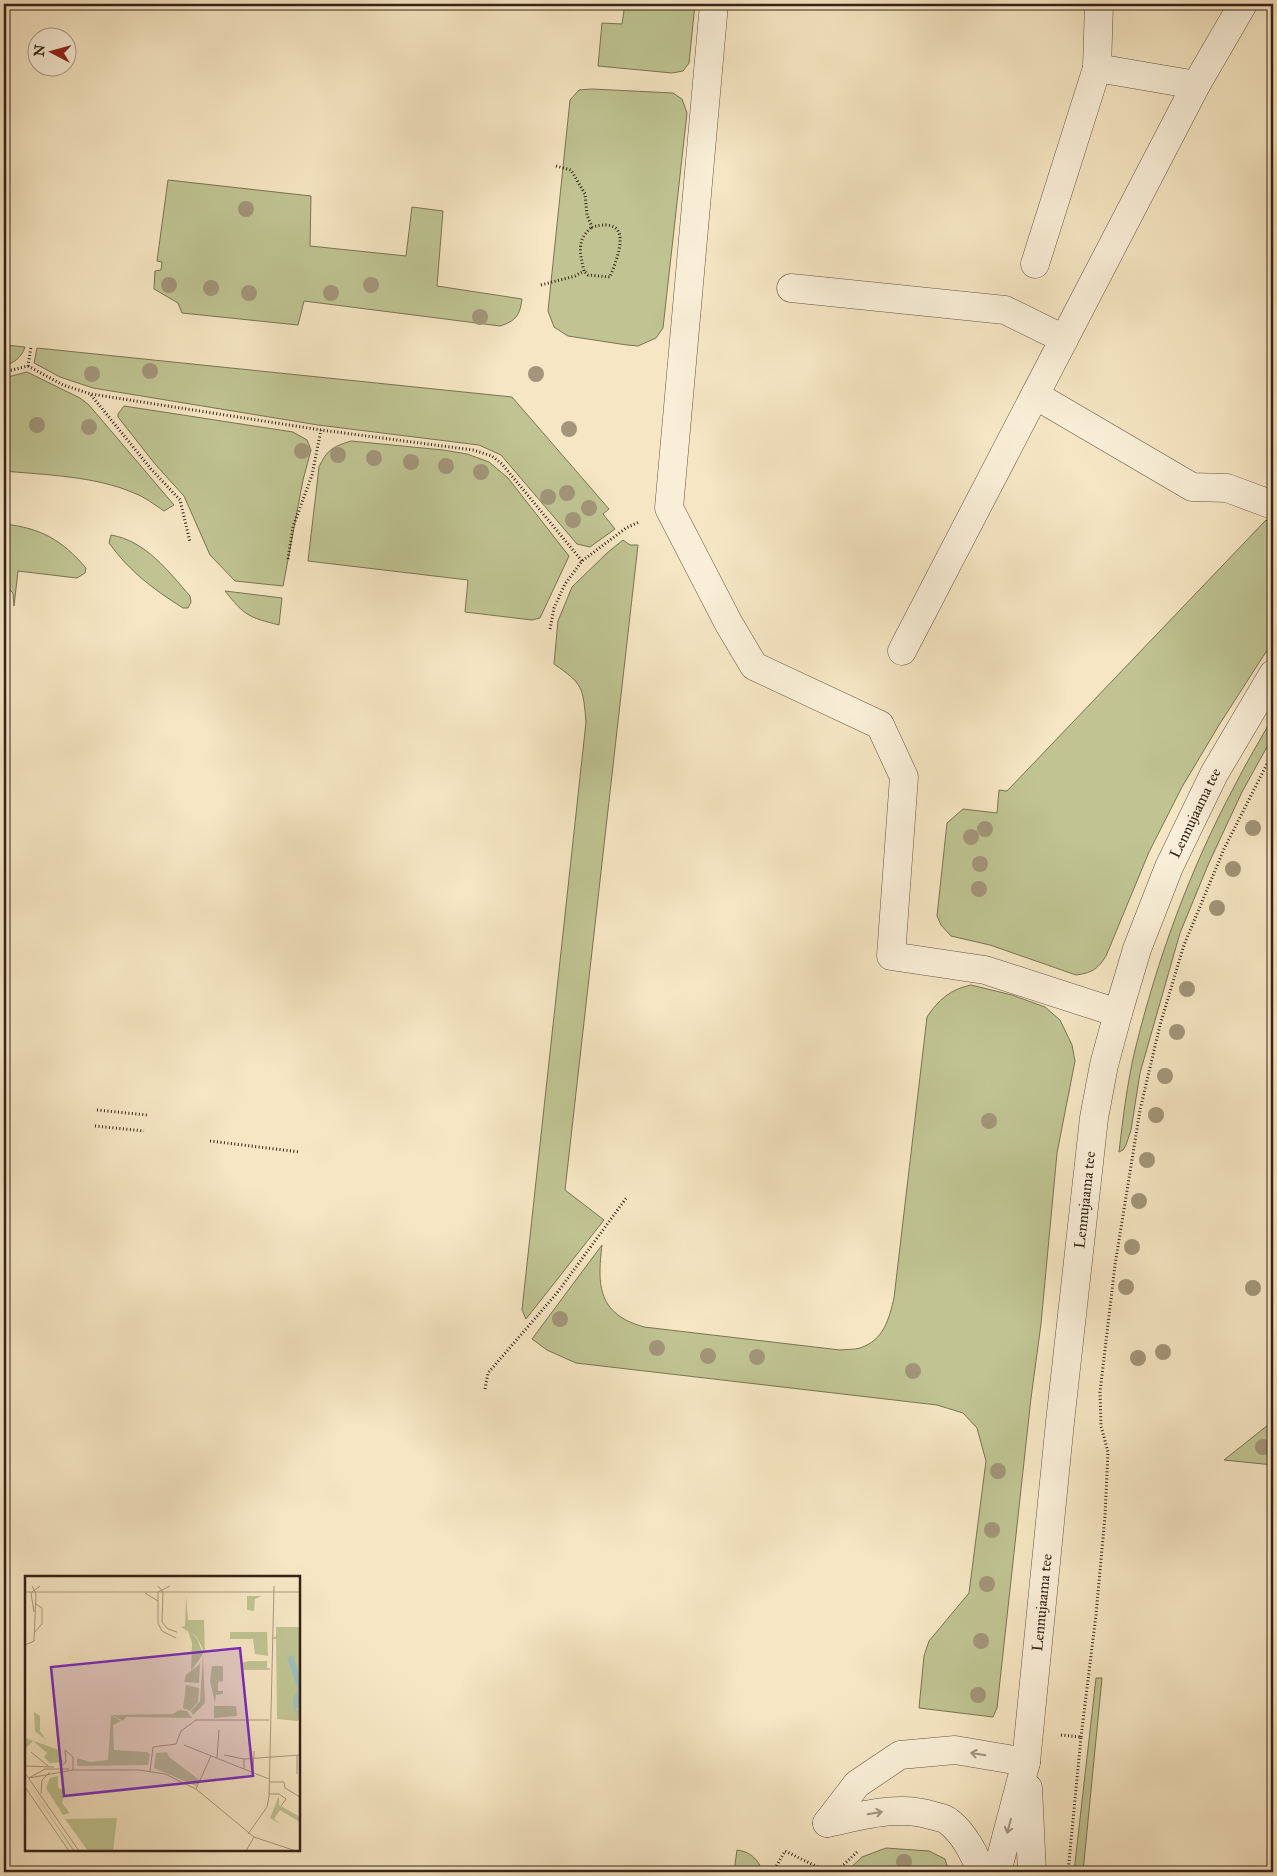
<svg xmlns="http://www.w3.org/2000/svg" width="1277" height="1876" font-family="'IM FELL Great Primer',serif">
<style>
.green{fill:#bfc492;stroke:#7a7355}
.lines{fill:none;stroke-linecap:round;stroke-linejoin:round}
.minor-casing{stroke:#655343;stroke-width:29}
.path{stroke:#352218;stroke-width:3;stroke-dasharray:1 2.5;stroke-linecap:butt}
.minor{stroke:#f9efd8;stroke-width:28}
.tree{fill:#a29579}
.oneway{stroke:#a19382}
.labels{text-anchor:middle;stroke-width:4;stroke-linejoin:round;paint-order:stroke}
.street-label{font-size:15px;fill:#352218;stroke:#f9efd8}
.inset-road{fill:none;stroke:#a9987f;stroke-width:1}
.view{fill:#7b2cbf;fill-opacity:0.15;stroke:#7b2cbf;stroke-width:2.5}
.inset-edge{fill:none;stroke:#352218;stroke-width:2.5}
</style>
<rect width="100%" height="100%" fill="#f6e6c3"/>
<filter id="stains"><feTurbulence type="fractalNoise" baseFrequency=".004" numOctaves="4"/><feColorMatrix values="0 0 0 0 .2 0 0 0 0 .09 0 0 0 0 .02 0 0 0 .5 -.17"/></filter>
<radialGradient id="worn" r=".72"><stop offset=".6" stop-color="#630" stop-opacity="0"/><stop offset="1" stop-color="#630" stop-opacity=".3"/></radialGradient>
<!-- green -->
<path class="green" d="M 625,4 L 695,4 L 689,63 L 683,71 L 672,73 L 598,66 L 602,23 L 622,24 Z
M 592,89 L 673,93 L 682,99 L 687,113 L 663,328 L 656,338 L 638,346 L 627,345 L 568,336 L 554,327 L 548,311 L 570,100 L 579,90 Z
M 168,180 L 311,196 L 310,246 L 406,256 L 412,207 L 443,211 L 437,286 L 522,299 C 520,315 516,321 500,326 L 304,301 L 298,325 L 182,313 L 178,303 L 154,289 L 155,271 L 161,270 L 162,262 L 157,261 Z
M 4,345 L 25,347 C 22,357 14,363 4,366 Z
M 37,348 L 512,397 L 609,509 L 603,514 L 615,529 L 590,547 L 577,544 L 501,455 L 479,445 L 318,425 L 93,388 L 60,377 L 34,363 Z
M 27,372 L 80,398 L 89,405 L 174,505 L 164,511 C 155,505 145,497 134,493 C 95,476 46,475 4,471 L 4,378 Z
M 124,406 L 293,432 L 307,440 L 311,450 L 303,480 L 283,586 L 235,581 L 210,555 L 184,496 L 155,464 L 118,417 L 118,414 Z
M 351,441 L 443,450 L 467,454 L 489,462 L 508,478 L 569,556 L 540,618 L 532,620 L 465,612 L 468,580 L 308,561 L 319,467 C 327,450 332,447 351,441 Z
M 1266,520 L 1273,527 L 1273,641 L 1219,725 L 1182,787 L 1149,852 L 1106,956 C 1098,969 1092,973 1076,975 L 990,945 L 951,936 L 941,925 L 937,916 L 947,823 L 963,809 L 997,813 L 999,790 L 1007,791 Z
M 4,524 C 41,528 62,540 86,568 L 85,573 L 77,578 L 18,571 L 14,606 L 13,593 L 4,584 Z
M 111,535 C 146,541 168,571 190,596 L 191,602 L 188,608 L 183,608 C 153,589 130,572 109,543 Z
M 623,540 L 630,545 L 638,545 L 565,1190 L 604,1220 L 526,1319 L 522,1310 L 586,722 C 583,687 583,684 554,664 L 558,621 L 572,587 L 607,553 Z
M 225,591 L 282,598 L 279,625 C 248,617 245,616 225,591 Z
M 1273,717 L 1273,736 L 1242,792 L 1208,865 L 1180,933 L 1140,1073 L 1131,1130 L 1126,1145 L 1123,1150 L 1119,1152 C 1123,1118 1127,1084 1135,1050 C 1157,960 1190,869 1234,787 C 1246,763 1260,740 1273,717 Z
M 971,985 L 1012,995 L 1045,1007 L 1060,1020 L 1072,1045 L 1075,1061 L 1057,1153 L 1041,1324 L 1031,1398 L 997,1708 L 993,1717 L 919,1708 L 924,1656 L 929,1641 L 969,1593 L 986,1461 L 977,1428 L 963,1413 L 937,1405 L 576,1363 L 547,1350 L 532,1339 L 602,1245 C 597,1286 598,1314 644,1327 L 840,1350 C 846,1349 854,1350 860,1348 C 884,1340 889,1319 894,1298 L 927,1017 C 938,1000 951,989 971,985 Z
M 1268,1425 L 1273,1426 L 1273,1465 L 1224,1460 Z
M 1096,1678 L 1102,1678 L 1083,1872 L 1074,1872 Z
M 886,1848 L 929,1851 L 945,1859 L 949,1872 L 846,1872 L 862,1857 Z
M 737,1850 C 749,1851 760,1860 762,1872 L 734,1872 Z"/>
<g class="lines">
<!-- minor casing -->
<g class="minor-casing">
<g id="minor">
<path d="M 714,4 L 669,508 L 729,624 L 754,666 L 880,725 L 904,777 L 891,956 L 985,970 L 1118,1013"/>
<path d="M 1097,68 L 1099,4"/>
<path d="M 1035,264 L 1097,68 L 1196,85"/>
<path d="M 791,288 L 1005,310 L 1064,339"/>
<path d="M 1035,395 L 1192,487 L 1227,488 L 1273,505"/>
<path d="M 902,651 L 1196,85 L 1243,4"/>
<path d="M 1028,1788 L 1032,1872"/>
<path d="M 827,1823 L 857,1784 L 900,1755 L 955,1750 L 1026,1762"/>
<path d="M 827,1823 C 862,1816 899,1804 934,1816 C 938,1817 945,1818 948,1821 C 965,1834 974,1854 982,1872"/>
<path id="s1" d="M 997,1872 L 1026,1762 L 1060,1422 L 1094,1118 L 1104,1065 L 1118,1013 L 1137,949 L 1169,867 L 1214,774 L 1273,674"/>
</g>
</g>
<!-- path -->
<path class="path" d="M 556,166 L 571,170 L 585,194 L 587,215 L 592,227 C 634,216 619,254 610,277 L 588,275 L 584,271
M 541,285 L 575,276 L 584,271 C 580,253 576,240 592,227
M 28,366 L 63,385 L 91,394 L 321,430 L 473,450 L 492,456 L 502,464 L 582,561
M 4,372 L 28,366 L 31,347
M 91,395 L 151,469 L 180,500 L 190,542
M 288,559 L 293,527 L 312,475 L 321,430
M 550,629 L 554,608 L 565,584 L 582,561 L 626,528 L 639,522
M 97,1110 L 147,1115
M 95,1126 L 144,1131
M 210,1141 L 300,1152
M 485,1389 L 488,1373 L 557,1293 L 627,1197
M 1061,1735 L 1081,1737 L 1068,1872
M 1081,1737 L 1096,1615 L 1105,1516 L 1108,1452 L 1101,1426 L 1100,1392 L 1115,1265 L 1140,1110 L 1160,1025 L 1184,945 L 1224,849 L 1273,752
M 773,1872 L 785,1851 L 828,1872
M 836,1872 L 857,1852"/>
<!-- minor -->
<use href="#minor" class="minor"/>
</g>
<!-- trees -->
<g class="tree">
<circle cx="246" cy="209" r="8"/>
<circle cx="169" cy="285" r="8"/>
<circle cx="371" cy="285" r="8"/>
<circle cx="211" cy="288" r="8"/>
<circle cx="249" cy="293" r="8"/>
<circle cx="331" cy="293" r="8"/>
<circle cx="480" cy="317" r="8"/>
<circle cx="150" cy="371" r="8"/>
<circle cx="92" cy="374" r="8"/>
<circle cx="536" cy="374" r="8"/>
<circle cx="37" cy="425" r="8"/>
<circle cx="89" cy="427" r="8"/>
<circle cx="569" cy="429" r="8"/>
<circle cx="302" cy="451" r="8"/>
<circle cx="338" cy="455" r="8"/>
<circle cx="374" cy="458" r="8"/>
<circle cx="411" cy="462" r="8"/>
<circle cx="446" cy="466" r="8"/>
<circle cx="481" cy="472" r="8"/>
<circle cx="567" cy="493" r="8"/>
<circle cx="548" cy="497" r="8"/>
<circle cx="589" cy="508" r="8"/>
<circle cx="573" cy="520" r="8"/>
<circle cx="1253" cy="828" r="8"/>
<circle cx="985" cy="829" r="8"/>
<circle cx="971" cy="837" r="8"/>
<circle cx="980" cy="864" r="8"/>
<circle cx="1233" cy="869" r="8"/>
<circle cx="979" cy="889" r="8"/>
<circle cx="1217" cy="908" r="8"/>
<circle cx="1187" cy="989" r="8"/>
<circle cx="1177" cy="1032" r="8"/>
<circle cx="1165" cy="1076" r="8"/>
<circle cx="1156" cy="1115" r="8"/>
<circle cx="989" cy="1121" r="8"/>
<circle cx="1147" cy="1160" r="8"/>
<circle cx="1139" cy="1201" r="8"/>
<circle cx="1132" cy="1247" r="8"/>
<circle cx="1126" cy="1287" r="8"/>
<circle cx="1253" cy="1288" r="8"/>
<circle cx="560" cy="1319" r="8"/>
<circle cx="657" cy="1348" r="8"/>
<circle cx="1163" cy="1352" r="8"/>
<circle cx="708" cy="1356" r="8"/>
<circle cx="757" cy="1357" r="8"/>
<circle cx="1138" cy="1358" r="8"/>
<circle cx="913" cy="1371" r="8"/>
<circle cx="1263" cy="1447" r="8"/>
<circle cx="998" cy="1471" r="8"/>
<circle cx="992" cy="1530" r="8"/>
<circle cx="987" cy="1584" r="8"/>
<circle cx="981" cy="1641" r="8"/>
<circle cx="978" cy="1695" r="8"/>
<circle cx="904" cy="1862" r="8"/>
</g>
<!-- one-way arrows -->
<defs><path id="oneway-shaft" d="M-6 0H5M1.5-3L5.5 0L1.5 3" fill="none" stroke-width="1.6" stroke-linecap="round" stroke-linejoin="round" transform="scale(1.25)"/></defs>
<g class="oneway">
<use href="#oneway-shaft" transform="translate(978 1754) rotate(-171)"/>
<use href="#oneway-shaft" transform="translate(875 1813) rotate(-10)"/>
<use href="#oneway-shaft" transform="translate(1009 1826) rotate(105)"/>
</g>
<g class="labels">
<!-- street labels -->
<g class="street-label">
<text dy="5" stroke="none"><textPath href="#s1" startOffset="1084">Lennujaama tee</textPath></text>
<text dy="5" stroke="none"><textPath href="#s1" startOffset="679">Lennujaama tee</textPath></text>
<text dy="5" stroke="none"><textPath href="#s1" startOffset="274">Lennujaama tee</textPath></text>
</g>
</g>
<!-- overview -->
<g transform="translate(25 1576)">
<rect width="275" height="275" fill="#f6e6c3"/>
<path d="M 161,20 L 163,44 L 179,44 L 180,78 L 172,61 L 156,51 L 160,50 ZM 222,20 L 237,20 L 230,23 L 229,35 L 222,34 ZM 251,51 L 275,51 L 275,143 L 272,145 L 252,143 L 251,63 L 246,63 L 251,60 ZM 163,55 L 172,62 L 178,78 L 166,95 L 167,67 ZM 205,56 L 242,56 L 243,80 L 230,78 L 228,63 L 205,63 ZM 178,79 L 180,127 L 168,139 L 166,135 L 175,125 ZM 224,85 L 242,85 L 242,92 L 219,92 L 217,87 ZM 175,88 L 174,107 L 159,106 L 161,99 ZM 187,90 L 198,90 L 198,105 L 193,106 L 193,115 L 198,115 L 198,118 L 191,119 L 190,127 L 185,105 ZM 161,109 L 174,112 L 173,126 L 165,135 L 158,132 ZM 189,130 L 211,130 L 212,140 L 189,142 ZM 154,134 L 162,135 L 167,142 L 101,141 L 98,145 L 87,139 L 148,138 ZM 9,136 L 15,140 L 15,155 L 21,164 L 10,155 ZM 86,139 L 96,145 L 88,149 L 89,174 L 122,176 L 125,178 L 123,189 L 52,190 L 52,182 L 65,186 L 83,184 ZM 0,162 L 34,174 L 38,186 L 25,187 L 19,181 L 22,177 L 8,165 L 0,173 ZM 142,176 L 144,181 L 176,205 L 171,210 L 129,192 L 131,177 ZM 33,200 L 33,212 L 40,214 L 37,227 L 45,237 L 38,239 L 21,212 L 25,202 ZM 5,210 L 50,275 L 48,275 ZM 254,220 L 254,229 L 275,241 L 275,246 L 255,234 L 249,243 L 257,249 L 245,242 ZM 92,242 L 88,275 L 63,275 L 40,243 Z" fill="#bfc492"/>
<path d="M 268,79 L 275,100 L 275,130 L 270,133 L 275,141 L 269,135 L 268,123 L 273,114 L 262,81 Z" fill="#9fbebb"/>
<path class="inset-road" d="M 133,10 L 138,16 L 137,46 L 143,53 L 152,56M 145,10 L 133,16 L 133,47 L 137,55 L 151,62M 0,16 L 275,16M 120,17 L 133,25M 9,36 L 6,17 L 15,10M 9,57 L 17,48 L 17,32 L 11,28M 0,69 L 9,65 L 11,18 L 7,10M 216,82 L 218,93 L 245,93M 159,169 L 244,203M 40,174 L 48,181 L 48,194M 6,176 L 23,190M 199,179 L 219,183 L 219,193M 192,182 L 194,154M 219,183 L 275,179M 0,190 L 29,191M 35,191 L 41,186 L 40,174M 125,195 L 128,171 L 151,168 L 156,155 L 171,144 L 244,144M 228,196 L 229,175M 0,197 L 54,275M 272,198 L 272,179M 4,202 L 48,194 L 114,194 L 140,198 L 171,213 L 229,261 L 271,275M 4,202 L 20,193 L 44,193M 244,206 L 259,206 L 260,212 L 275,221M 0,211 L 44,275M 171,213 L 186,180M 16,218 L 17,204 L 25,196M 244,218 L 254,218 L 261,223 L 256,230M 223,258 L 242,231 L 244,221 L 249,10M 221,275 L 229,261"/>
<path class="view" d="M 215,72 L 228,200 L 39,220 L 26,91 Z"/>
<rect width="275" height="275" class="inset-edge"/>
</g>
<!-- margin -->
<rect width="1277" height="1876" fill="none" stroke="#f6e6c3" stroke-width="20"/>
<rect x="5" y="5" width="1267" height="1866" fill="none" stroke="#352218" stroke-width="2.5"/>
<rect x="10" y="10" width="1257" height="1856" fill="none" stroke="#352218"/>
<!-- north arrow -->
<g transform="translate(52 52) rotate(276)"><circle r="24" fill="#f9efd8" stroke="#ab9d8b"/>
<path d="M0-4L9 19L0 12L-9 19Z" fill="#8f2418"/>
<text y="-8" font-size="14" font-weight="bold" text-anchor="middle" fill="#352218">N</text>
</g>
<rect width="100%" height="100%" filter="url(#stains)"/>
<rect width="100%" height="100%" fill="url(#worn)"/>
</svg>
